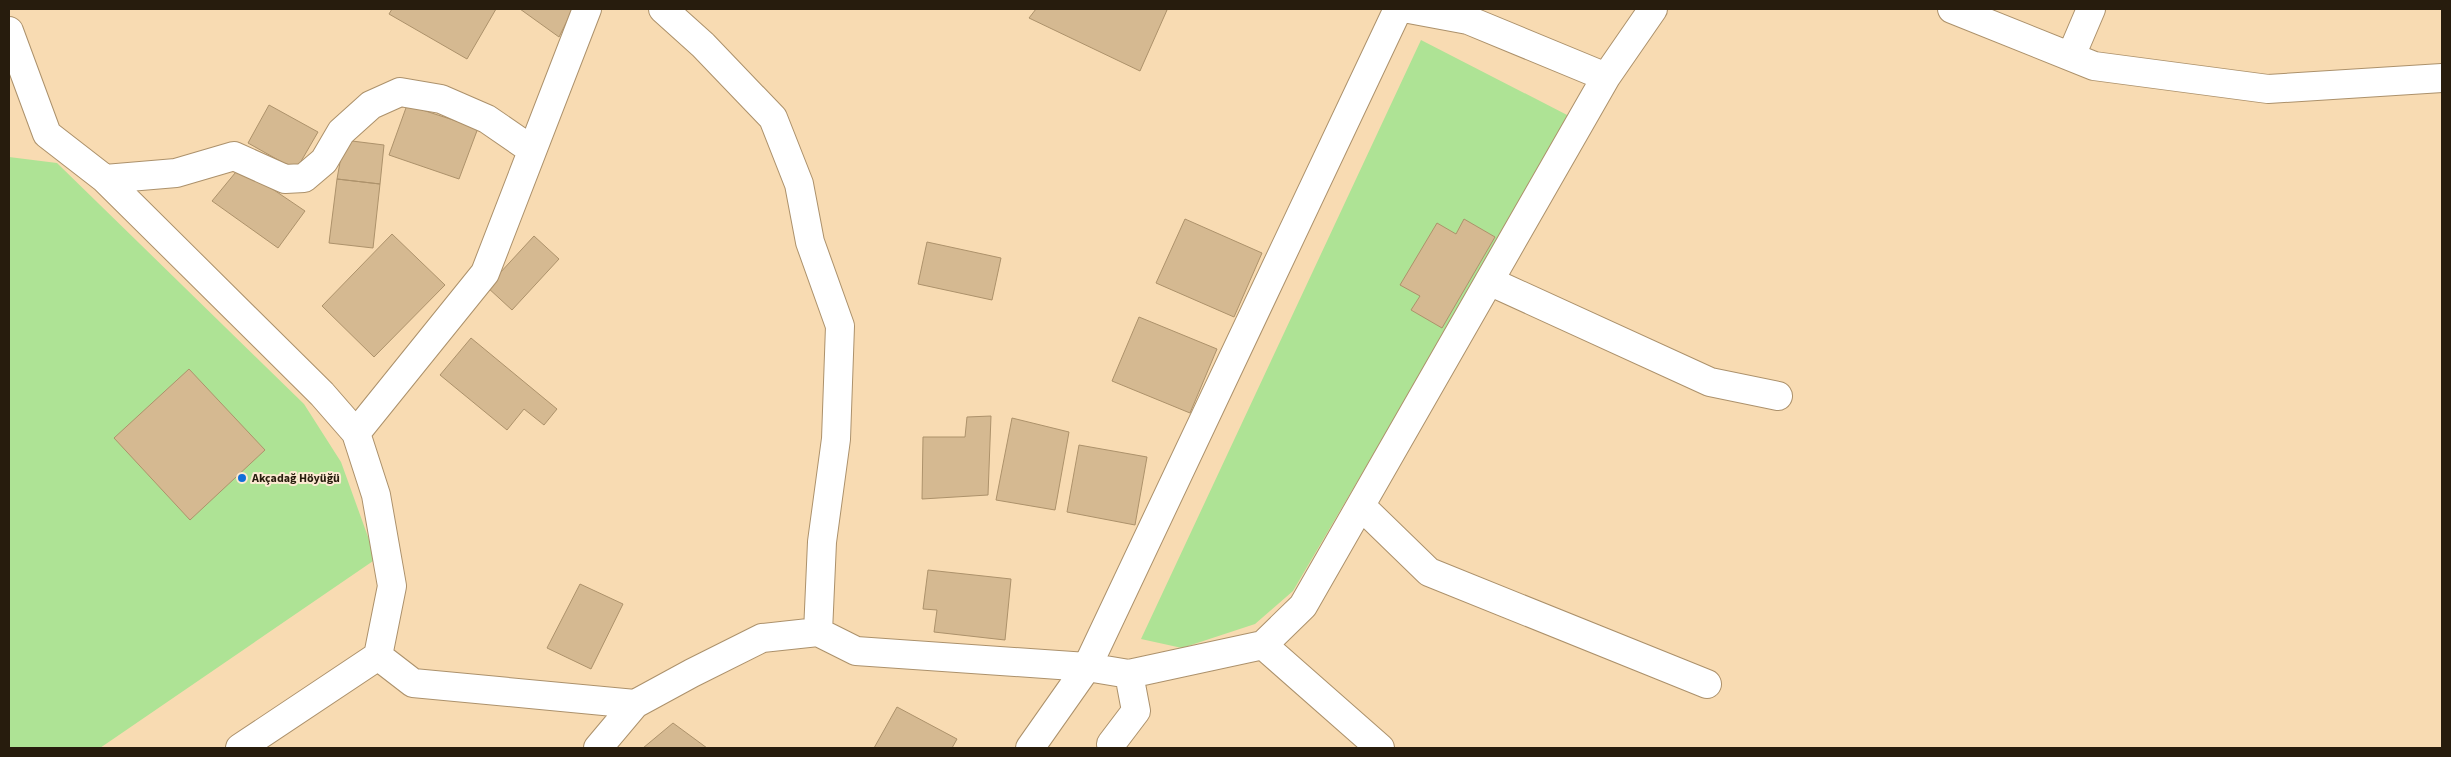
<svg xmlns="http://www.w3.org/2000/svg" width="2451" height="757" font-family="'Source Sans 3',sans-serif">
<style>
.green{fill:#aee395}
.building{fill:#d5b991;stroke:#ad926b}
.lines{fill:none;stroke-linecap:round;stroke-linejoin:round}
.minor-casing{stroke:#ac916b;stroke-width:30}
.minor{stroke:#fff;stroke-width:28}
.poi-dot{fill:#116fd8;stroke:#fcead2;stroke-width:2}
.labels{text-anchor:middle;stroke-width:4;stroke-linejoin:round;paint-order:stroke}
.poi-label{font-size:12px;font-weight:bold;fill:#271c0d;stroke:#fcead2;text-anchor:start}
</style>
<rect width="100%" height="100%" fill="#f8dbb2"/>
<!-- green -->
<path class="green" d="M 1421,40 L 1571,117 L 1293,591 L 1255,624 L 1182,648 L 1141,639 Z
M 9,157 L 57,163 L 304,404 L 341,462 L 376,559 L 100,748 L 9,748 Z"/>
<!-- building -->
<path class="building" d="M 392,9 L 496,9 L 467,59 L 389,14 Z
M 520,9 L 573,9 L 559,37 Z
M 1036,9 L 1165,9 L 1167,10 L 1140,71 L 1029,18 Z
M 269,105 L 318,132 L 296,170 L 248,143 Z
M 407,105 L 478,128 L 459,179 L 389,155 Z
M 344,140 L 384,145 L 380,184 L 337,179 Z
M 240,167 L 305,211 L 278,248 L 212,201 Z
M 337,179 L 380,184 L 373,248 L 329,243 Z
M 1185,219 L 1262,253 L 1234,317 L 1156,283 Z
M 1464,219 L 1495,237 L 1442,328 L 1411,310 L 1420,296 L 1400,285 L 1437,223 L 1456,234 Z
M 392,234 L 445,285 L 374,357 L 322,306 Z
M 534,236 L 559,259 L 512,310 L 487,287 Z
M 927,242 L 1001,258 L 992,300 L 918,284 Z
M 1139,317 L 1217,349 L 1190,413 L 1112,381 Z
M 471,338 L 557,409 L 544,425 L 524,409 L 507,430 L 440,375 Z
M 189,369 L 265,450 L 190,520 L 114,438 Z
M 991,416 L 988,495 L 922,499 L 923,437 L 965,437 L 967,417 Z
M 1012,418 L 1069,432 L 1055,510 L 996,500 Z
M 1079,445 L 1147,457 L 1135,525 L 1067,512 Z
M 928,570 L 1011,579 L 1005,640 L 934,632 L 937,610 L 923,609 Z
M 580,584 L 623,604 L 591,669 L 547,648 Z
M 897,707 L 957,739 L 952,748 L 874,748 Z
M 673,723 L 707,748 L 643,748 Z"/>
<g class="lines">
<!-- minor casing -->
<g class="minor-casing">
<path id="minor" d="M 1409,9 L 1468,20 L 1606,77
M 1952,9 L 2094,66 L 2268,89 L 2442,78
M 9,31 L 47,134 L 105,179 L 322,394 L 356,433 L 376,495 L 392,586 L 378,656 L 413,683 L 635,704
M 2071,56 L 2091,9
M 105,179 L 176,173 L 234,156 L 285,179 L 304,178 L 324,161 L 341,132 L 371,105 L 400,92 L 441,99 L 487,119 L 532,150
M 1489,281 L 1710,382 L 1778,396
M 356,433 L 485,273 L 587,9
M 1361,506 L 1429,572 L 1707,684
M 818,632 L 856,651 L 1087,667 L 1129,674 L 1263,645 L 1303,606 L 1606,77 L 1653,9
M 1263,645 L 1380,748
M 240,748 L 378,656
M 598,748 L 635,704 L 692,673 L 762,638 L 818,632 L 822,542 L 836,439 L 840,326 L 810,242 L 799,184 L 773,118 L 703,45 L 663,9
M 1030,748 L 1087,667 L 1398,9
M 1112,748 L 1111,744 L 1136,711 L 1129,674"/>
</g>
<!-- minor -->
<use href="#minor" class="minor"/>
</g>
<!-- markers -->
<circle class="poi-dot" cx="242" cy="478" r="5"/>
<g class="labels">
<!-- poi labels -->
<g class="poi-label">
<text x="252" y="482">Akçadağ Höyüğü</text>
</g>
</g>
<!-- border -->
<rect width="2451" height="757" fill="none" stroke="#271c0d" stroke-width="20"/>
</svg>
